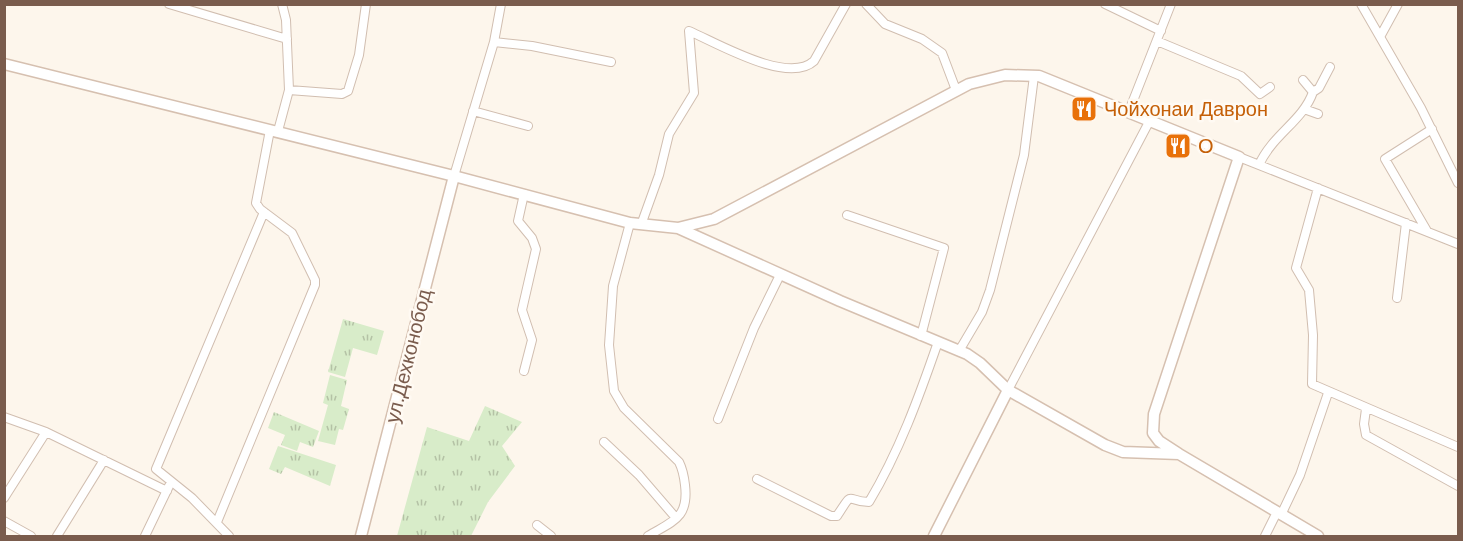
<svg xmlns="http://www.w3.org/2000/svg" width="1463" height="541" font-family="Helvetica,sans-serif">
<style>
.grass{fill:url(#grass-tufts)}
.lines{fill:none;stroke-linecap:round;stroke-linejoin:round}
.street-casing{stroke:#d1beb0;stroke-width:10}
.secondary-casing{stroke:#d6c0b0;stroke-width:13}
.street{stroke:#fff;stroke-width:8}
.secondary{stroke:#fff;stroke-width:10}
.labels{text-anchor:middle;stroke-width:5;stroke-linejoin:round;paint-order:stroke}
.food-label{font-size:20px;fill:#c56008;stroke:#fffaf3;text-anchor:start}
.street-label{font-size:20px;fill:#7a5c4d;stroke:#fffaf3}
</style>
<defs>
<pattern id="grass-tufts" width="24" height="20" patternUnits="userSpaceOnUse" patternTransform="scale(1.5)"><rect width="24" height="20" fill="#d8ecc9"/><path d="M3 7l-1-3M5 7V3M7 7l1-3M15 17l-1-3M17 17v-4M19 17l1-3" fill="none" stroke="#b4c2a5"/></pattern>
</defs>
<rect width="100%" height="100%" fill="#fdf6ec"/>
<!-- grass -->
<path class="grass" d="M 343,319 L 384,331 L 377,355 L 353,348 L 345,377 L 328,372 Z
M 330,375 L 347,380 L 341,406 L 349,409 L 343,430 L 339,429 L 335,445 L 318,441 L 328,405 L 323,403 Z
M 485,406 L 522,422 L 502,446 L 515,466 L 488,502 L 471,536 L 397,536 L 427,427 L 469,441 Z
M 274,412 L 319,431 L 313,447 L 300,442 L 297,451 L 281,445 L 285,435 L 268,428 Z
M 278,446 L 336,465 L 330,486 L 285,467 L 281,474 L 269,469 Z"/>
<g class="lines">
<!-- street casing -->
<g class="street-casing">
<path id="street" d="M 169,4 L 287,39
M 282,4 L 286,20 L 289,90
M 866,4 L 885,24 L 922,39 L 942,53 L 956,90
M 1105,4 L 1161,31
M 1361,4 L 1421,108 L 1458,183
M 1381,35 L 1398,4
M 1157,41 L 1241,76 L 1260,94 L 1270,87
M 494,42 L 532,46 L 611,62
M 1313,92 L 1319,88 L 1330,67
M 1304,109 L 1318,114
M 473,111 L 528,126
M 1129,111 L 1171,4
M 278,131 L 289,90 L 342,94 L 348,91 L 359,55 L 366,4
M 1239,157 L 1458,244
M 1259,165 C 1272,135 1303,121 1313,92 L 1303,80
M 454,176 L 494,42 L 501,4
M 1318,188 L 1296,268 L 1309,290 L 1313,335 L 1312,384 L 1458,447
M 524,194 L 518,221 L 532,238 L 536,249 L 522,310 L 532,340 L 524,371
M 847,215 L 944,248 L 921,336
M 630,223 L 613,286 L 609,345 L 614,391 L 624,408 L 679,462 C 683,470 684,476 685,485 C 689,518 673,521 648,536
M 641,225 L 659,175 L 669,134 L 694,93 L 689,31 C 717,43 788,85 814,61 L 846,4
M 1427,231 L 1385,159 L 1432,129
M 1397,298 L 1406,223
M 959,351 L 982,312 L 990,290 L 1024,155 L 1034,76
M 1008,390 L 1149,122
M 1366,409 L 1364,424 L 1366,435 L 1458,486
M 4,417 L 46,432 L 167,491
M 718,419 L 754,328 L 780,275
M 604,442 L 639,475 L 676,518
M 757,479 L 831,516 L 837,516 C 855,488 845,502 869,502 C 899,452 919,397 938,342
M 4,498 L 46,432
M 1281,515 L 1300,475 L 1328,393
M 4,521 L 31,536
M 217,522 L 315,285 L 315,280 L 292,233 L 260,209 L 256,203 L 270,130
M 537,525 L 551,536
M 57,536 L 104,460
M 145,536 L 169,486
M 229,536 L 192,498 L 156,469 L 264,212
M 1265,536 L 1277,512"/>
</g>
<!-- secondary casing -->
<g class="secondary-casing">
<path id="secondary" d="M 4,64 L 454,176 L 630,223 L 678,228 L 714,219 L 969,84 L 1005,75 L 1039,76 L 1239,157 L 1154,414 L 1153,433 L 1159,441 L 1179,454 L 1318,536
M 678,228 L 840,301 L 967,354 L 980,363 L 1008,390
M 361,536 L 454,176
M 934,536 L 1008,390 L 1105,445 L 1123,452 L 1179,454"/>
</g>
<!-- street -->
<use href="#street" class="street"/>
<!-- secondary -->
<use href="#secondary" class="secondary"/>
</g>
<!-- icons -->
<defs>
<g id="restaurant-square" transform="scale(1.35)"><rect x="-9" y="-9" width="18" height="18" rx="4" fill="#e8710a" stroke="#fffaf3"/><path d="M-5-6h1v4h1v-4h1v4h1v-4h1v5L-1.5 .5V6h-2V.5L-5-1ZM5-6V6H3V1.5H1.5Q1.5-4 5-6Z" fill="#fff"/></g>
</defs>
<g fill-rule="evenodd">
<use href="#restaurant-square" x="1084" y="109"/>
<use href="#restaurant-square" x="1178" y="146"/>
</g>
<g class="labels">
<!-- food labels -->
<g class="food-label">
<text x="1104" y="116">Чойхонаи Даврон</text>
<text x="1198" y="153">O</text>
</g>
<!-- street labels -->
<g class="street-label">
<text transform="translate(408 356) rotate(-76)" y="7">ул.Дехконобод</text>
</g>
</g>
<!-- border -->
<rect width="1463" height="541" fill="none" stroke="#7a5c4d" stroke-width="12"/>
</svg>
